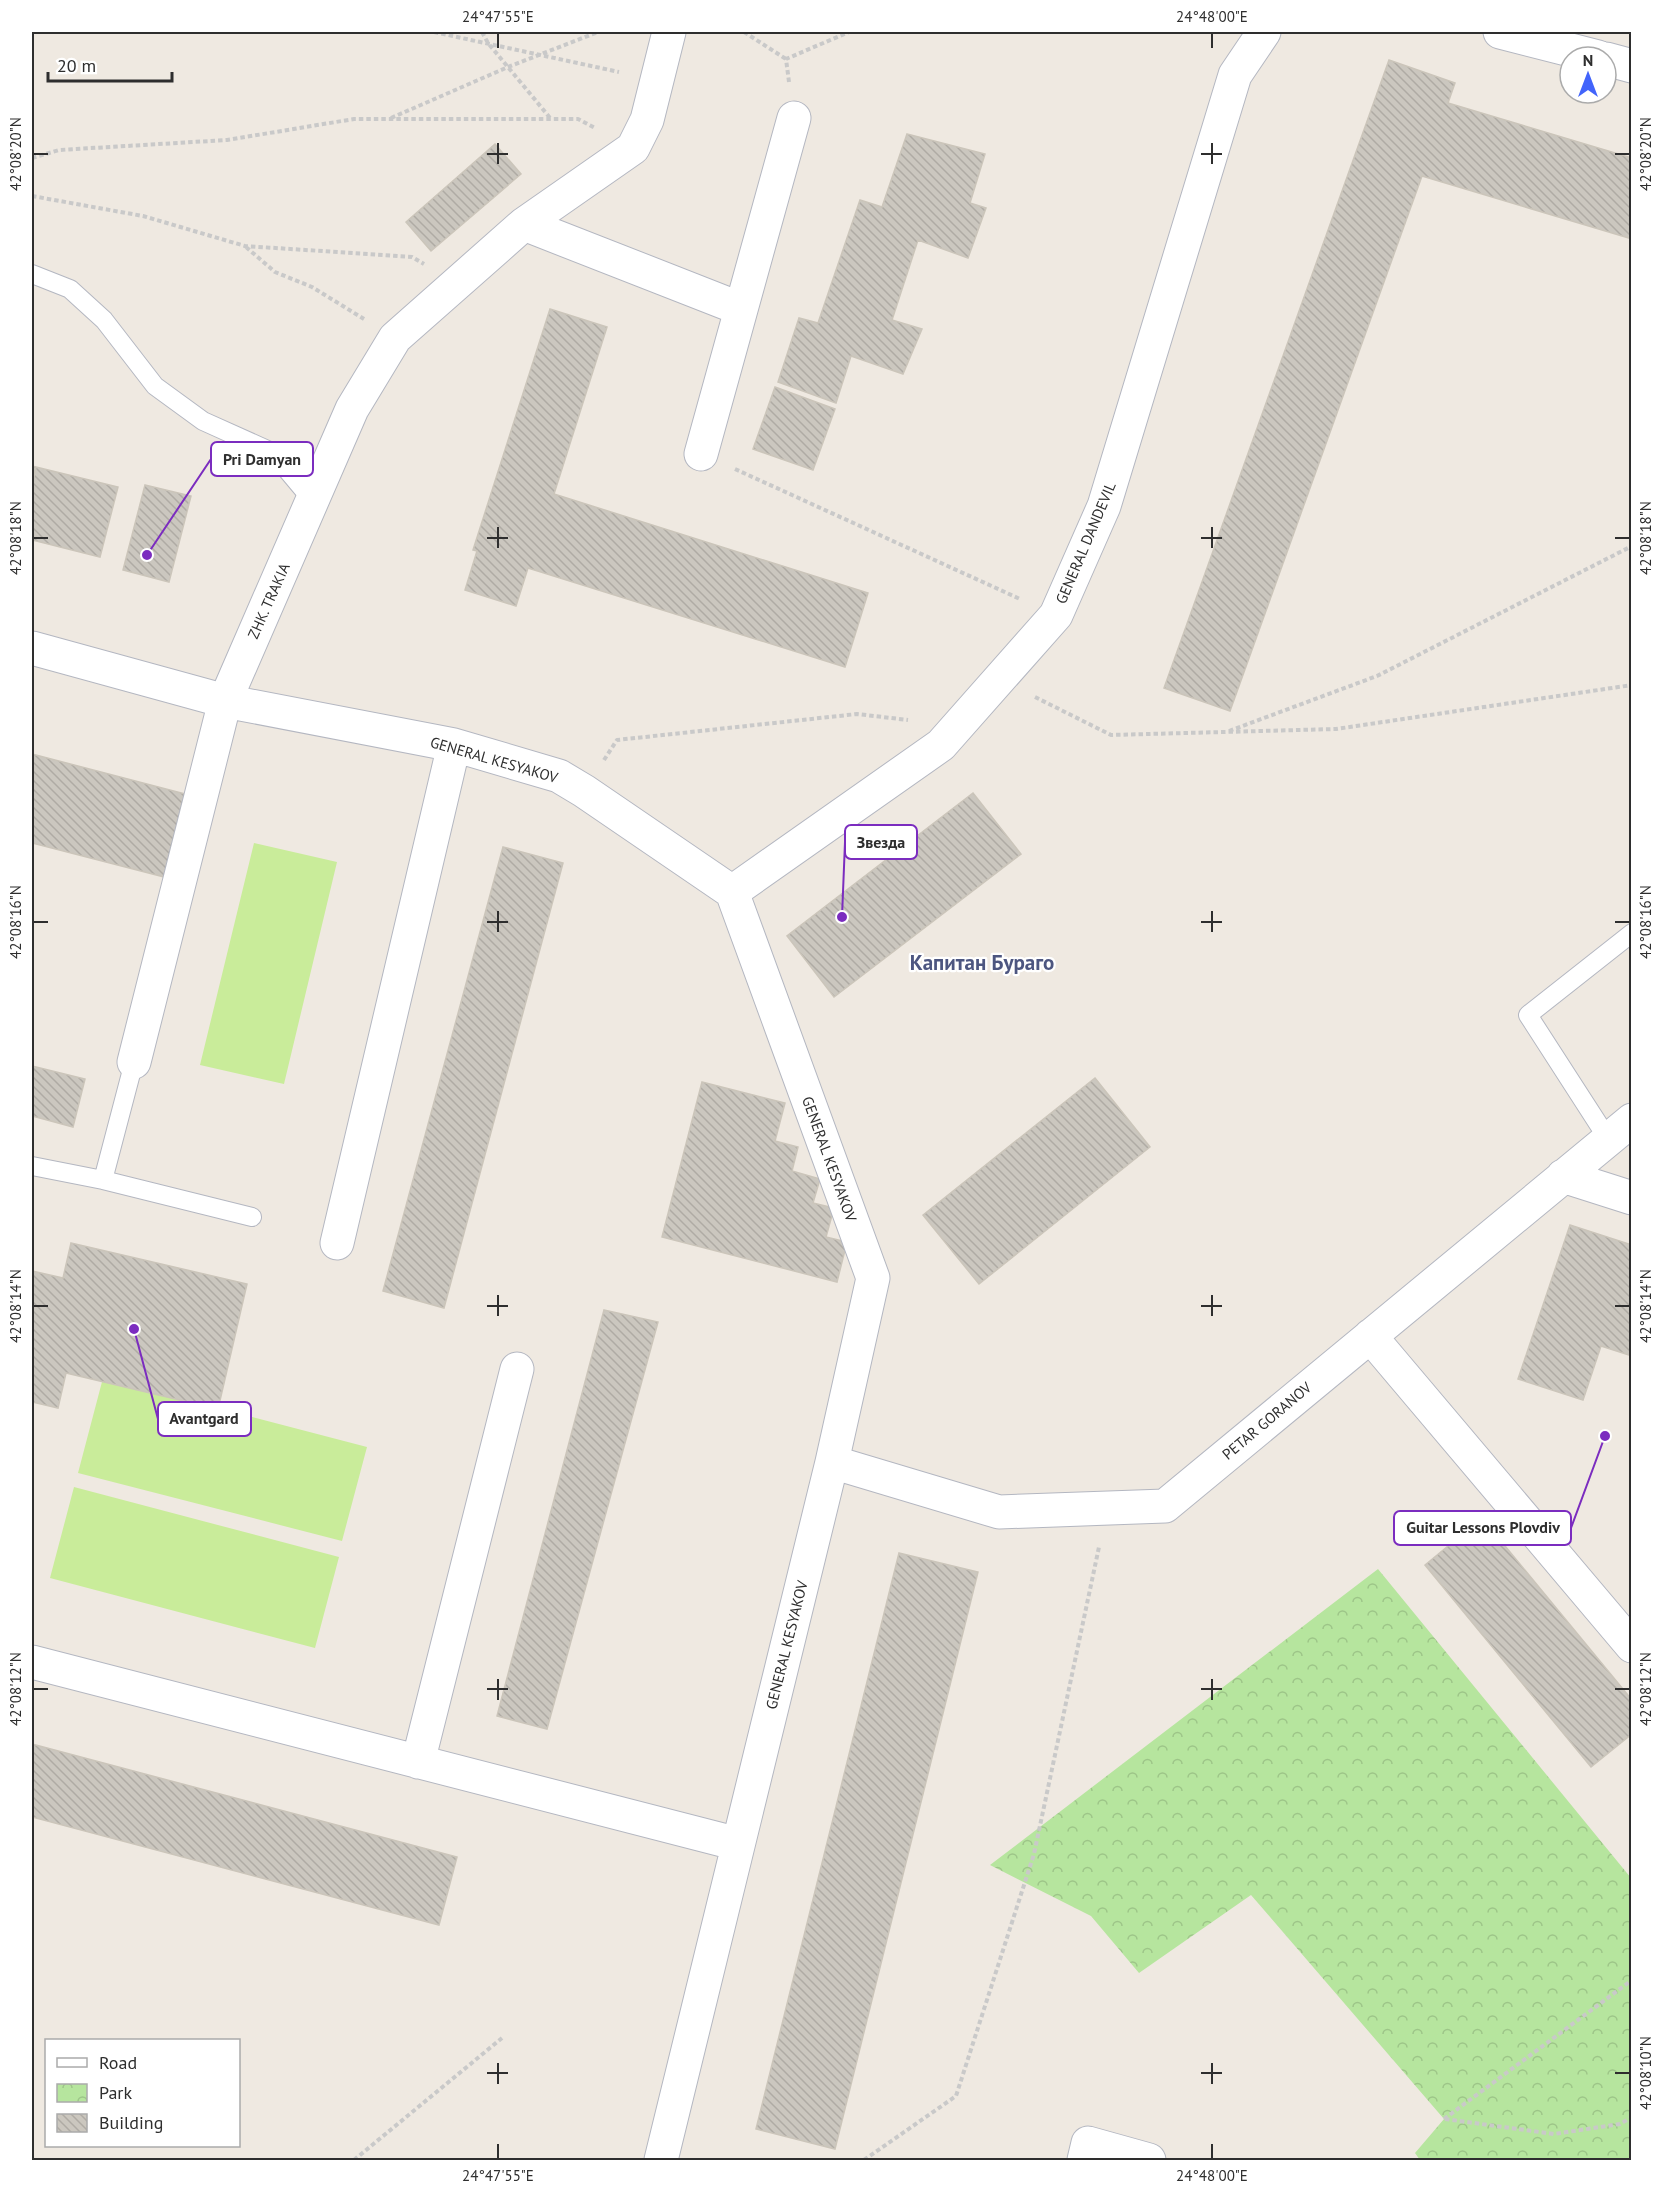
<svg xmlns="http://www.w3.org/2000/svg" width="1663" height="2192" font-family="'PT Sans',sans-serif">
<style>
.park{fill:url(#park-crowns)}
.pitch{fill:#c9ec9a}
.building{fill:url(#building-back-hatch);stroke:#cbc5ba;stroke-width:1.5}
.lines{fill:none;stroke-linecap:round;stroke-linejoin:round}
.lane-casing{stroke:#b4b7c1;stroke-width:20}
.street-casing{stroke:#b4b7c1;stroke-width:35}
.path{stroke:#c9c9c9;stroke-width:4;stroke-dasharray:4.5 3;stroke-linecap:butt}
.lane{stroke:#fff;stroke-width:18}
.street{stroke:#fff;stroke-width:33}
.ticks{fill:none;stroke:#2e2e2e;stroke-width:2}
.labels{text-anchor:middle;stroke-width:4.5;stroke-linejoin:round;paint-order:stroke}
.street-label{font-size:15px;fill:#2e2e2e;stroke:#fff}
.district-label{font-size:21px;font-weight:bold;fill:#4d5680;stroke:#fff}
.leader{fill:none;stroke:#7b2cbf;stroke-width:2}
.callout-dot{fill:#7b2cbf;stroke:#fff;stroke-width:2}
.callout{fill:#fff;stroke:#7b2cbf;stroke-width:2}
.callout-label{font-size:16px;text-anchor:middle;font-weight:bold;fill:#2e2e2e}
.neatline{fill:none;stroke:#2e2e2e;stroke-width:2}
.ticks-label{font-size:15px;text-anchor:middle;fill:#2e2e2e}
</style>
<defs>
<pattern id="park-crowns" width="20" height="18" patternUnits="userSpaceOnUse" patternTransform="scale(1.5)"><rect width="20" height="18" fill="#b6e59e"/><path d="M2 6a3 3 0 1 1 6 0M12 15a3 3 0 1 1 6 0" fill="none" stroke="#9dc588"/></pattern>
<pattern id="building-back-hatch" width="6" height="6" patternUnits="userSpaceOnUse" patternTransform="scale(1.5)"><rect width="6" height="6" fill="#cbc7bf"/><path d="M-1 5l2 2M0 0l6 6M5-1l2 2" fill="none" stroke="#afaba4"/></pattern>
</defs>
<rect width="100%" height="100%" fill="#efe9e1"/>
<!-- park -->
<path class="park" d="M 1378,1569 L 1631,1878 L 1631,2160 L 1420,2160 L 1415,2153 L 1444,2119 L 1251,1895 L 1139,1973 L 1091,1916 L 990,1865 Z"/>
<!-- pitch -->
<path class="pitch" d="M 254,843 L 337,862 L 284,1084 L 200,1065 Z
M 103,1378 L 367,1447 L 342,1541 L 78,1473 Z
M 74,1487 L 339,1557 L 315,1648 L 50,1578 Z"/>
<!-- building -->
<path class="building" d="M 1389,60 L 1455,83 L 1448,103 L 1632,158 L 1632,239 L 1422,176 L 1230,711 L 1164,688 Z
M 907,134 L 985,154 L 970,203 L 986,208 L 968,258 L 918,240 L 892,320 L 922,329 L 903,374 L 851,356 L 836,403 L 778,382 L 799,318 L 818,323 L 860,200 L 882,207 Z
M 495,144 L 521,174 L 431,251 L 406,222 Z
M 550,309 L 607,327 L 554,494 L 868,593 L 845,667 L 528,568 L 516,606 L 465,590 L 477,551 L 473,550 Z
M 775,387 L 835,409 L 813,470 L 753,449 Z
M 32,466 L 36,467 L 32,487 Z
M 36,467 L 118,487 L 100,557 L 32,540 L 32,487 Z
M 145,485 L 191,496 L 169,582 L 123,570 Z
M 32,754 L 193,796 L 172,879 L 32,843 Z
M 973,793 L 1021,854 L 834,997 L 787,936 Z
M 503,847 L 563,863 L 444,1308 L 383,1291 Z
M 32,1066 L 85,1079 L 73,1127 L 32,1116 Z
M 1095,1078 L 1150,1147 L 979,1284 L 923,1215 Z
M 702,1082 L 785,1103 L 775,1141 L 798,1147 L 792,1171 L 820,1179 L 813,1203 L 834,1208 L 826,1237 L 847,1242 L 837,1282 L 662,1237 Z
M 1570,1225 L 1632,1245 L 1632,1356 L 1601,1346 L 1583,1400 L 1518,1379 Z
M 71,1243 L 247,1284 L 218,1409 L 66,1373 L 58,1408 L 32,1402 L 32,1271 L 63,1278 Z
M 604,1310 L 658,1322 L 547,1729 L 497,1716 Z
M 1482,1518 L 1632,1700 L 1632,1734 L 1591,1767 L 1425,1565 Z
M 899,1553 L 978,1572 L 835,2149 L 756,2129 Z
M 32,1744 L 457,1857 L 439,1925 L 32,1817 Z"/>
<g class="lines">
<!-- lane casing -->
<g class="lane-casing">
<path id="lane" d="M 32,274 L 70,289 L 104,320 L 155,386 L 203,421 L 272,452 L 313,501
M 134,1062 L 103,1180 L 252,1217
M 1608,1139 L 1528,1015 L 1632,933
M 32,1166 L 103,1180"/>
</g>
<!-- street casing -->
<g class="street-casing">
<path id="street" d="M 1500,32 L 1598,57
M 1606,59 L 1632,66
M 524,224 L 741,309
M 701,454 L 794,118
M 32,648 L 225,701 L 454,745 L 559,776 L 584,791 L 732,892 L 873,1278 L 832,1462 L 661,2160
M 732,892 L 941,745 L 1056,615 L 1104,506 L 1235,75 L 1264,32
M 134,1062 L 225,701 L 352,409 L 395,338 L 524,224 L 633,148 L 647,120 L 669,32
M 1563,1176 L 1632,1198
M 337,1243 L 454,745
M 1370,1336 L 1632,1646
M 832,1462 L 999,1512 L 1165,1506 L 1632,1120
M 32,1662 L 738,1844
M 418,1762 L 517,1369
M 1084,2160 L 1088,2143 L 1149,2160"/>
</g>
<!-- path -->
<path class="path" d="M 434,32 L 619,72
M 482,32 L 488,43 L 551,119
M 744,32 L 786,59
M 789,82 L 786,59 L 849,32
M 391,118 L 508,67 L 598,32
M 32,158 L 59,150 L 227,140 L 354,119 L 578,119 L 595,128
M 32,196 L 143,216 L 245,246 L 412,257 L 424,264
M 246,247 L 275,272 L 312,287 L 364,319
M 735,469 L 1020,599
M 1035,697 L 1111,735 L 1336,729 L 1632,685
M 1229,731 L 1377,676 L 1632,546
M 604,760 L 617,740 L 857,714 L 908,720
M 1444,2119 L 1632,1980
M 1445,2119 L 1554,2134 L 1620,2124 L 1632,2117
M 354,2160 L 502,2038
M 864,2160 L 956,2096 L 1034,1854 L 1099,1547"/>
<!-- lane -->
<use href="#lane" class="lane"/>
<!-- street -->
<use href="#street" class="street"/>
</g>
<!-- ticks -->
<path class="ticks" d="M 498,33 L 498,48M 1212,33 L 1212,48M 498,143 L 498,164M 1212,143 L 1212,164M 33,154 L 48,154M 487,154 L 508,154M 1201,154 L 1222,154M 1615,154 L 1630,154M 498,527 L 498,548M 1212,527 L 1212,548M 33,538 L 48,538M 487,538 L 508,538M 1201,538 L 1222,538M 1615,538 L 1630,538M 498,911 L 498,932M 1212,911 L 1212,932M 33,922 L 48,922M 487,922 L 508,922M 1201,922 L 1222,922M 1615,922 L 1630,922M 498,1295 L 498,1316M 1212,1295 L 1212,1316M 33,1306 L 48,1306M 487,1306 L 508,1306M 1201,1306 L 1222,1306M 1615,1306 L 1630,1306M 498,1679 L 498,1700M 1212,1679 L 1212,1700M 33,1689 L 48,1689M 487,1689 L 508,1689M 1201,1689 L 1222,1689M 1615,1689 L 1630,1689M 498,2063 L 498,2084M 1212,2063 L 1212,2084M 487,2073 L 508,2073M 1201,2073 L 1222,2073M 1615,2073 L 1630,2073M 498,2144 L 498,2159M 1212,2144 L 1212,2159"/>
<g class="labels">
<!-- street labels -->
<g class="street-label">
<text transform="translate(1086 543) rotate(-67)" y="5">GENERAL DANDEVIL</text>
<text transform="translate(269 601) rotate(-66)" y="5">ZHK. TRAKIA</text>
<text transform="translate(494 760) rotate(16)" y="5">GENERAL KESYAKOV</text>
<text transform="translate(829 1159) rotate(70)" y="5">GENERAL KESYAKOV</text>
<text transform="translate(1267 1421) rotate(-40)" y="5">PETAR GORANOV</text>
<text transform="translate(787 1645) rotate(-76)" y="5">GENERAL KESYAKOV</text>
</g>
<!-- district labels -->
<g class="district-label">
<text x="982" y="970">Капитан Бураго</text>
</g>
</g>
<!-- callouts -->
<path class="leader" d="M147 555L211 459M842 917L845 842M134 1329L158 1419M1605 1436L1571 1528"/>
<g class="callout-dot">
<circle cx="147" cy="555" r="6"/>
<circle cx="842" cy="917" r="6"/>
<circle cx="134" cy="1329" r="6"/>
<circle cx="1605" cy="1436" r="6"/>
</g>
<g class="callout">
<rect x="211" y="442" width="102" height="34" rx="6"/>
<rect x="845" y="825" width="72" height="34" rx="6"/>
<rect x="158" y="1402" width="93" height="34" rx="6"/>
<rect x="1394" y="1511" width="177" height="34" rx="6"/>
</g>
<g class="callout-label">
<text x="262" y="465">Pri Damyan</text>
<text x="881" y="848">Звезда</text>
<text x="204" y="1424">Avantgard</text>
<text x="1483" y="1533">Guitar Lessons Plovdiv</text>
</g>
<!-- border -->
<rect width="1663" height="2192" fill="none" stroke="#ffffff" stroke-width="66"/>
<!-- legend -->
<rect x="45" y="2039" width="195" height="108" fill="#ffffff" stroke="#ababab" stroke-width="1.5"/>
<rect x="57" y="2058" width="30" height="9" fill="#ffffff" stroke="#ababab" stroke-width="1.5"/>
<text x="99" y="2069" font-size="18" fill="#2e2e2e">Road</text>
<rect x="57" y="2084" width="30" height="18" fill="url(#park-crowns)" stroke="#ababab" stroke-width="1.5"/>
<text x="99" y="2099" font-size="18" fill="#2e2e2e">Park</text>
<rect x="57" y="2114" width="30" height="18" fill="url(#building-back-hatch)" stroke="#ababab" stroke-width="1.5"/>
<text x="99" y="2129" font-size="18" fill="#2e2e2e">Building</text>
<!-- north arrow -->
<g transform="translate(1588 75)"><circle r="28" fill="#ffffff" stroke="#ababab" stroke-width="1.5"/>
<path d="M0-4.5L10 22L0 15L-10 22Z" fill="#4264fb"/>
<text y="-9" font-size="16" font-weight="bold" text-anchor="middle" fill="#2e2e2e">N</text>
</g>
<!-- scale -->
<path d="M48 72v9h124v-9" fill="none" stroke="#2e2e2e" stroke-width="3"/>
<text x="57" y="72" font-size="18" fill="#2e2e2e" stroke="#ffffff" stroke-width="4.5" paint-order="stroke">20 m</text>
<rect x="33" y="33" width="1597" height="2126" class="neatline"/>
<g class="ticks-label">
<text x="498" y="22">24°47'55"E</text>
<text x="1212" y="22">24°48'00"E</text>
<text transform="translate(16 154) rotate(-90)" y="5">42°08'20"N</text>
<text transform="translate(1646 154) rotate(-90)" y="5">42°08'20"N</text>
<text transform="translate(16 538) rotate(-90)" y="5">42°08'18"N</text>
<text transform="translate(1646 538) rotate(-90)" y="5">42°08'18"N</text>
<text transform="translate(16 922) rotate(-90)" y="5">42°08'16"N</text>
<text transform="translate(1646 922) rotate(-90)" y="5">42°08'16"N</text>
<text transform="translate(16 1306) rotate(-90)" y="5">42°08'14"N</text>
<text transform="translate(1646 1306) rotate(-90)" y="5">42°08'14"N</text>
<text transform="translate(16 1689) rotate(-90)" y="5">42°08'12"N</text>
<text transform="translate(1646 1689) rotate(-90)" y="5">42°08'12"N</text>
<text transform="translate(1646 2073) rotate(-90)" y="5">42°08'10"N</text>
<text x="498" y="2181">24°47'55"E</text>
<text x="1212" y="2181">24°48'00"E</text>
</g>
</svg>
